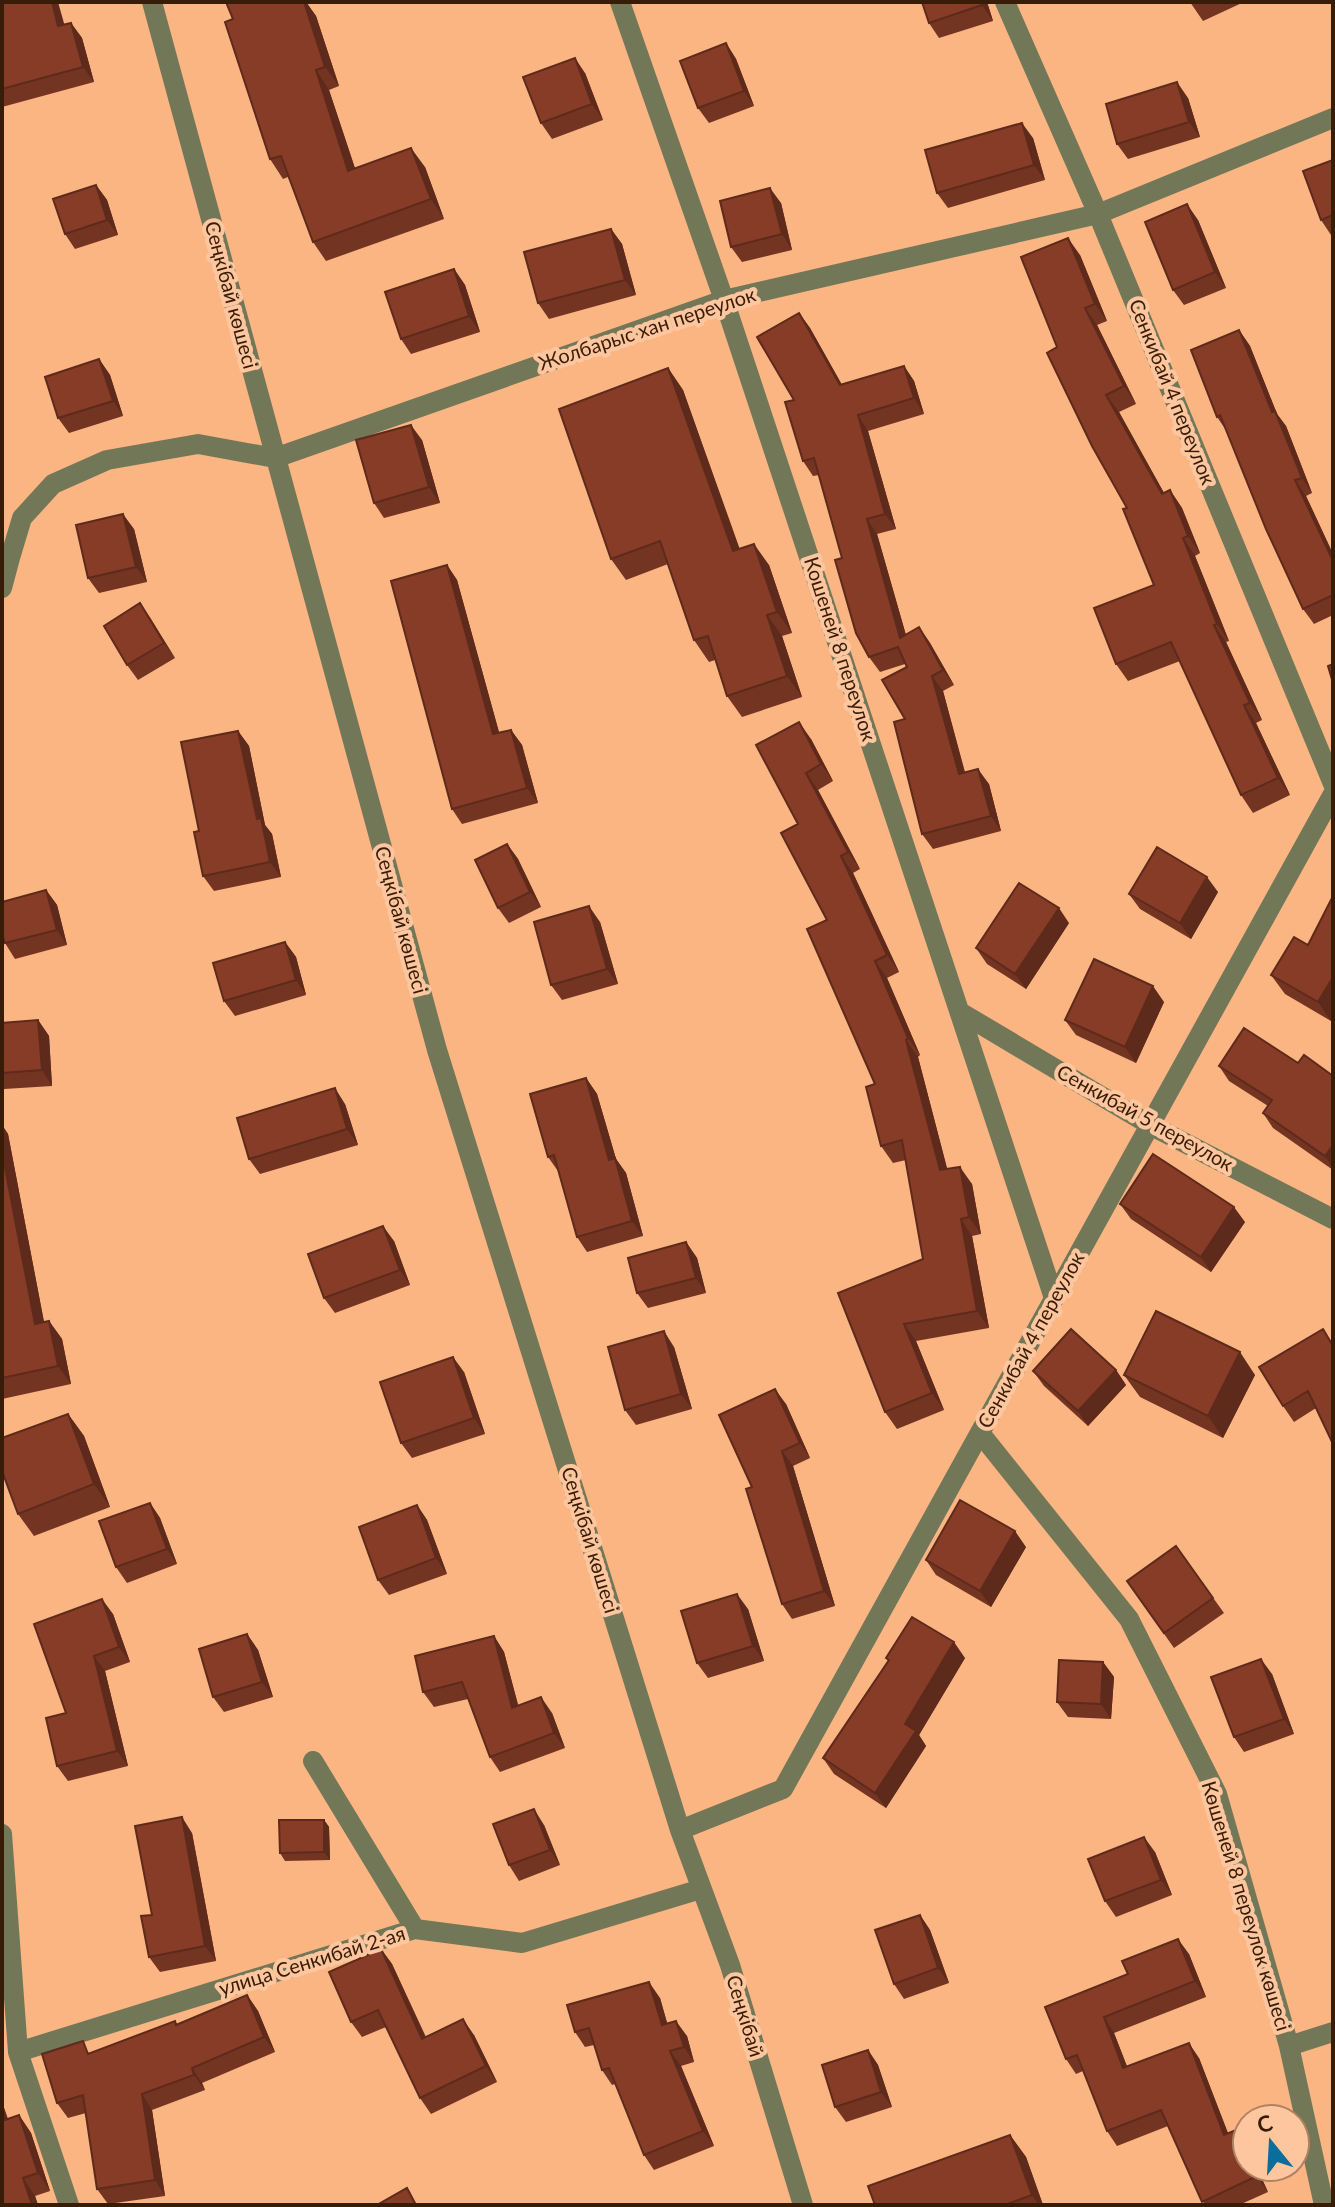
<svg xmlns="http://www.w3.org/2000/svg" width="1335" height="2207" font-family="Lato,sans-serif">
<style>
.lines{fill:none;stroke-linecap:round;stroke-linejoin:round}
.minor{stroke:#727758;stroke-width:20}
.wall{fill:#743422}
.shaded-wall{fill:#5e2a1b}
.building{fill:#873c27;stroke:#5e2a1b;stroke-width:2}
.labels{text-anchor:middle;stroke-width:8;stroke-linejoin:round;paint-order:stroke}
.street-label{font-size:20px;fill:#371d08;stroke:#fdc69e}
</style>
<rect width="100%" height="100%" fill="#fab583"/>
<g class="lines">
<!-- minor -->
<path class="minor" d="M 152,2 L 437,1050 L 680,1830 L 730,1965 L 803,2205
M 620,2 L 724,300 L 1054,1298
M 1005,2 L 1098,214 L 1333,784
M 2,561 L 10,558 L 22,518 L 53,484 L 107,460 L 198,444 L 275,458 L 724,300 L 1098,214 L 1333,118
M 2,588 L 10,558
M 960,1012 L 1150,1125 L 1333,1219
M 980,1433 L 1129,1619 L 1217,1794 L 1289,2046 L 1324,2205
M 313,1761 L 415,1929
M 680,1830 L 783,1789 L 1333,794
M 2,1834 L 18,2052 L 69,2205
M 1289,2046 L 1333,2032
M 18,2052 L 415,1929 L 522,1943 L 701,1889"/>
</g>
<!-- wall -->
<path class="wall" d="M 2,2 L 64,24 L 71,23 L 82,38 L 94,82 L 2,107 Z
M 226,2 L 306,2 L 316,16 L 339,86 L 329,90 L 355,168 L 425,167 L 444,219 L 326,261 L 313,242 L 288,177 L 283,179 L 270,159 L 233,19 Z
M 987,2 L 993,21 L 939,38 L 929,23 Z
M 1190,2 L 1244,2 L 1203,21 Z
M 726,43 L 736,59 L 754,106 L 709,123 L 698,108 Z
M 585,73 L 603,120 L 552,139 L 541,123 Z
M 1188,98 L 1200,137 L 1128,159 L 1117,144 Z
M 1033,138 L 1045,180 L 948,208 L 937,193 Z
M 1333,160 L 1333,235 L 1331,235 L 1321,220 Z
M 96,185 L 107,200 L 118,235 L 75,249 L 65,234 Z
M 781,203 L 792,250 L 742,262 L 731,247 Z
M 1198,220 L 1226,288 L 1184,305 L 1173,290 Z
M 611,229 L 622,244 L 636,295 L 549,319 L 538,303 Z
M 1080,255 L 1107,321 L 1097,325 L 1136,404 L 1119,412 L 1164,493 L 1170,490 L 1182,508 L 1200,553 L 1195,556 L 1229,641 L 1226,642 L 1262,720 L 1256,723 L 1290,795 L 1253,813 L 1241,795 L 1180,661 L 1128,681 L 1116,664 L 1154,585 L 1127,508 L 1057,347 Z
M 454,269 L 465,285 L 480,332 L 411,354 L 401,339 Z
M 799,313 L 810,328 L 842,385 L 904,366 L 914,381 L 924,414 L 868,431 L 896,529 L 877,534 L 906,635 L 919,627 L 930,643 L 954,685 L 943,691 L 965,772 L 989,784 L 1001,831 L 933,849 L 922,834 L 905,719 L 907,667 L 905,664 L 880,672 L 869,657 L 819,475 L 813,476 L 803,461 L 794,400 Z
M 1239,330 L 1250,346 L 1277,414 L 1286,426 L 1312,493 L 1306,496 L 1333,554 L 1333,615 L 1314,624 L 1303,609 L 1226,430 L 1217,417 Z
M 99,359 L 110,375 L 123,416 L 69,433 L 58,418 Z
M 668,368 L 683,390 L 739,549 L 769,565 L 792,633 L 782,636 L 802,697 L 742,717 L 727,696 L 715,660 L 709,662 L 694,640 L 668,564 L 626,580 L 611,559 Z
M 422,440 L 440,503 L 384,518 L 374,503 Z
M 134,529 L 147,582 L 99,593 L 88,578 Z
M 447,565 L 457,580 L 499,733 L 511,730 L 522,745 L 538,803 L 462,824 L 452,809 Z
M 140,603 L 175,658 L 138,680 L 127,665 Z
M 238,731 L 249,746 L 265,825 L 272,834 L 281,877 L 214,891 L 203,876 L 199,831 Z
M 811,739 L 833,781 L 818,790 L 860,869 L 853,873 L 899,972 L 887,978 L 920,1055 L 918,1057 L 947,1169 L 972,1184 L 981,1234 L 972,1236 L 989,1328 L 916,1341 L 944,1410 L 897,1429 L 885,1412 L 838,1293 L 923,1259 L 906,1160 L 893,1163 L 881,1146 L 875,1084 L 798,824 Z
M 507,844 L 518,859 L 541,907 L 509,923 L 498,908 Z
M 46,890 L 57,905 L 67,945 L 15,959 L 5,943 Z
M 1218,892 L 1191,939 L 1140,909 L 1129,894 Z
M 600,922 L 618,984 L 562,1000 L 551,985 Z
M 1069,923 L 1026,989 L 987,964 L 976,948 Z
M 285,942 L 296,957 L 306,995 L 235,1016 L 224,1001 Z
M 1308,945 L 1331,1021 L 1285,994 L 1271,975 Z
M 1164,1002 L 1136,1063 L 1076,1035 L 1065,1020 Z
M 38,1020 L 49,1036 L 52,1086 L 4,1089 L 2,1086 L 2,1023 Z
M 1219,1066 L 1333,1076 L 1333,1170 L 1273,1128 L 1263,1113 L 1268,1106 L 1229,1081 Z
M 586,1078 L 597,1094 L 616,1159 L 626,1173 L 643,1236 L 587,1252 L 577,1237 L 558,1171 L 548,1157 Z
M 345,1104 L 358,1145 L 260,1174 L 249,1159 Z
M 2,1125 L 8,1134 L 44,1322 L 49,1321 L 62,1339 L 71,1384 L 2,1399 Z
M 1120,1204 L 1245,1222 L 1211,1272 L 1131,1219 Z
M 394,1241 L 410,1285 L 335,1313 L 324,1298 Z
M 686,1242 L 697,1258 L 706,1293 L 648,1308 L 637,1293 Z
M 1333,1344 L 1316,1408 L 1294,1422 L 1283,1406 Z
M 674,1347 L 692,1409 L 636,1425 L 625,1410 Z
M 1116,1370 L 1126,1385 L 1088,1426 L 1044,1386 L 1033,1371 Z
M 464,1372 L 485,1434 L 412,1458 L 401,1443 Z
M 1124,1375 L 1255,1375 L 1223,1438 L 1140,1397 Z
M 786,1404 L 810,1458 L 793,1466 L 835,1606 L 792,1619 L 782,1604 L 752,1487 Z
M 68,1414 L 84,1436 L 110,1507 L 34,1536 L 18,1514 Z
M 150,1503 L 160,1518 L 177,1564 L 127,1583 L 116,1567 Z
M 417,1505 L 427,1520 L 447,1574 L 389,1595 L 378,1580 Z
M 1176,1546 L 1224,1613 L 1174,1648 L 1127,1581 Z
M 1026,1547 L 991,1607 L 936,1575 L 926,1560 Z
M 748,1609 L 764,1661 L 708,1678 L 697,1663 Z
M 113,1614 L 130,1662 L 105,1671 L 128,1766 L 68,1781 L 57,1766 L 66,1713 Z
M 247,1634 L 258,1650 L 273,1697 L 224,1712 L 213,1697 Z
M 494,1636 L 504,1652 L 518,1706 L 552,1713 L 565,1748 L 500,1772 L 490,1757 L 468,1699 L 434,1707 L 423,1692 Z
M 886,1658 L 965,1658 L 919,1735 L 926,1746 L 886,1808 L 834,1774 L 823,1758 L 888,1661 Z
M 1103,1662 L 1114,1677 L 1111,1719 L 1068,1717 L 1057,1702 Z
M 1272,1674 L 1294,1734 L 1244,1752 L 1234,1737 Z
M 324,1820 L 329,1827 L 330,1860 L 285,1861 L 280,1853 Z
M 544,1825 L 560,1865 L 519,1881 L 509,1865 Z
M 192,1833 L 216,1961 L 160,1972 L 149,1957 L 152,1915 Z
M 1155,1852 L 1172,1895 L 1116,1917 L 1105,1901 Z
M 920,1915 L 930,1930 L 949,1983 L 904,1999 L 894,1984 Z
M 381,1949 L 392,1964 L 426,2037 L 474,2035 L 497,2082 L 431,2114 L 420,2098 L 386,2027 L 362,2037 L 351,2022 Z
M 1189,1954 L 1206,1997 L 1114,2033 L 1127,2067 L 1199,2058 L 1228,2134 L 1236,2130 L 1247,2145 L 1268,2192 L 1239,2205 L 1205,2205 L 1168,2126 L 1117,2146 L 1107,2131 L 1083,2071 L 1076,2074 L 1066,2059 L 1128,1974 Z
M 247,1995 L 258,2011 L 275,2052 L 202,2083 L 205,2090 L 152,2110 L 165,2196 L 108,2204 L 97,2189 L 86,2113 L 68,2118 L 57,2103 L 177,2025 Z
M 660,1998 L 667,2023 L 687,2036 L 694,2062 L 681,2066 L 714,2146 L 654,2170 L 644,2155 L 615,2084 L 612,2085 L 602,2070 L 594,2045 L 585,2047 L 575,2032 Z
M 868,2050 L 878,2065 L 892,2107 L 846,2122 L 835,2107 Z
M 2,2102 L 8,2119 L 19,2115 L 31,2133 L 50,2191 L 35,2196 L 38,2205 L 2,2205 Z
M 1010,2135 L 1026,2157 L 1043,2205 L 875,2205 Z"/>
<!-- shaded-wall -->
<path class="shaded-wall" d="M 52,2 L 58,2 L 69,41 L 58,26 Z
M 304,2 L 306,2 L 316,16 L 339,86 L 325,67 Z
M 981,2 L 987,2 L 993,21 L 982,5 Z
M 71,23 L 82,38 L 94,82 L 83,67 Z
M 726,43 L 736,59 L 754,106 L 744,91 Z
M 575,58 L 585,73 L 603,120 L 592,104 Z
M 316,70 L 329,90 L 362,190 L 348,171 Z
M 1177,82 L 1188,98 L 1200,137 L 1189,122 Z
M 1022,123 L 1033,138 L 1045,180 L 1034,165 Z
M 411,148 L 425,167 L 444,219 L 431,199 Z
M 96,185 L 107,200 L 118,235 L 107,220 Z
M 770,188 L 781,203 L 792,250 L 782,234 Z
M 1187,204 L 1198,220 L 1226,288 L 1215,272 Z
M 611,229 L 622,244 L 636,295 L 625,280 Z
M 1068,238 L 1080,255 L 1107,321 L 1095,304 Z
M 454,269 L 465,285 L 480,332 L 469,316 Z
M 1085,308 L 1097,325 L 1136,404 L 1124,386 Z
M 799,313 L 810,328 L 851,401 L 840,385 Z
M 1239,330 L 1250,346 L 1277,414 L 1286,426 L 1312,493 L 1302,478 L 1272,412 Z
M 99,359 L 110,375 L 123,416 L 113,401 Z
M 904,366 L 914,381 L 924,414 L 914,398 Z
M 668,368 L 683,390 L 748,572 L 733,551 Z
M 1106,395 L 1119,412 L 1174,511 L 1162,494 Z
M 858,415 L 868,431 L 896,529 L 885,514 Z
M 411,425 L 422,440 L 440,503 L 429,487 Z
M 1295,480 L 1306,496 L 1333,554 L 1333,561 Z
M 1170,490 L 1182,508 L 1200,553 L 1188,536 Z
M 123,514 L 134,529 L 147,582 L 136,567 Z
M 867,519 L 877,534 L 911,653 L 900,638 Z
M 1183,538 L 1195,556 L 1229,641 L 1217,624 Z
M 754,544 L 769,565 L 792,633 L 777,612 Z
M 447,565 L 457,580 L 504,750 L 493,734 Z
M 140,603 L 151,619 L 175,658 L 164,643 Z
M 767,615 L 782,636 L 802,697 L 787,676 Z
M 1214,625 L 1226,642 L 1262,720 L 1250,703 Z
M 919,627 L 930,643 L 954,685 L 943,670 Z
M 932,676 L 943,691 L 969,789 L 959,774 Z
M 1244,705 L 1256,723 L 1290,795 L 1278,778 Z
M 799,722 L 811,739 L 833,781 L 821,764 Z
M 511,730 L 522,745 L 538,803 L 527,788 Z
M 238,731 L 249,746 L 265,825 L 272,834 L 281,877 L 270,862 L 257,819 Z
M 978,769 L 989,784 L 1001,831 L 991,816 Z
M 806,773 L 818,790 L 860,869 L 848,852 Z
M 507,844 L 518,859 L 541,907 L 530,892 Z
M 841,856 L 853,873 L 899,972 L 887,955 Z
M 1207,877 L 1218,892 L 1191,939 L 1180,923 Z
M 46,890 L 57,905 L 67,945 L 57,930 Z
M 589,906 L 600,922 L 618,984 L 607,969 Z
M 1059,908 L 1069,923 L 1026,989 L 1015,974 Z
M 285,942 L 296,957 L 306,995 L 296,980 Z
M 875,961 L 887,978 L 920,1055 L 908,1038 Z
M 1333,977 L 1333,1018 L 1331,1021 L 1318,1002 Z
M 1153,986 L 1164,1002 L 1136,1063 L 1125,1047 Z
M 38,1020 L 49,1036 L 52,1086 L 42,1070 Z
M 906,1040 L 918,1057 L 952,1187 L 940,1170 Z
M 586,1078 L 597,1094 L 616,1159 L 626,1173 L 643,1236 L 632,1221 L 609,1160 Z
M 335,1088 L 345,1104 L 358,1145 L 347,1129 Z
M 2,1125 L 8,1134 L 48,1343 L 35,1324 L 2,1152 Z
M 1333,1145 L 1333,1168 L 1325,1156 Z
M 960,1167 L 972,1184 L 981,1234 L 969,1217 Z
M 1234,1207 L 1245,1222 L 1211,1272 L 1201,1257 Z
M 961,1219 L 972,1236 L 989,1328 L 977,1311 Z
M 383,1226 L 394,1241 L 410,1285 L 400,1270 Z
M 686,1242 L 697,1258 L 706,1293 L 696,1278 Z
M 49,1321 L 62,1339 L 71,1384 L 58,1366 Z
M 904,1324 L 916,1341 L 944,1410 L 932,1393 Z
M 664,1331 L 674,1347 L 692,1409 L 681,1394 Z
M 1240,1352 L 1255,1375 L 1223,1438 L 1208,1416 Z
M 453,1357 L 464,1372 L 485,1434 L 474,1418 Z
M 1116,1370 L 1126,1385 L 1088,1426 L 1078,1411 Z
M 775,1389 L 786,1404 L 810,1458 L 800,1443 Z
M 68,1414 L 84,1436 L 110,1507 L 94,1484 Z
M 782,1451 L 793,1466 L 835,1606 L 824,1591 Z
M 150,1503 L 160,1518 L 177,1564 L 167,1549 Z
M 417,1505 L 427,1520 L 447,1574 L 436,1558 Z
M 1015,1531 L 1026,1547 L 991,1607 L 980,1591 Z
M 737,1594 L 748,1609 L 764,1661 L 753,1646 Z
M 102,1599 L 113,1614 L 130,1662 L 119,1647 Z
M 247,1634 L 258,1650 L 273,1697 L 262,1682 Z
M 494,1636 L 504,1652 L 523,1723 L 512,1708 Z
M 954,1642 L 965,1658 L 919,1735 L 926,1746 L 886,1808 L 875,1793 L 905,1724 Z
M 94,1656 L 105,1671 L 128,1766 L 117,1751 Z
M 1261,1659 L 1272,1674 L 1294,1734 L 1284,1719 Z
M 1103,1662 L 1114,1677 L 1111,1719 L 1101,1704 Z
M 541,1697 L 552,1713 L 565,1748 L 554,1733 Z
M 534,1809 L 544,1825 L 560,1865 L 550,1850 Z
M 182,1817 L 192,1833 L 216,1961 L 205,1946 Z
M 324,1820 L 329,1827 L 330,1860 L 324,1852 Z
M 1144,1837 L 1155,1852 L 1172,1895 L 1161,1880 Z
M 920,1915 L 930,1930 L 949,1983 L 938,1968 Z
M 1178,1939 L 1189,1954 L 1206,1997 L 1195,1981 Z
M 381,1949 L 392,1964 L 433,2054 L 422,2039 Z
M 649,1982 L 660,1998 L 672,2040 L 662,2025 Z
M 247,1995 L 258,2011 L 275,2052 L 264,2037 Z
M 1104,2017 L 1114,2033 L 1134,2084 L 1123,2068 Z
M 463,2019 L 474,2035 L 497,2082 L 486,2066 Z
M 676,2021 L 687,2036 L 694,2062 L 684,2047 Z
M 1189,2043 L 1199,2058 L 1235,2151 L 1224,2135 Z
M 868,2050 L 878,2065 L 892,2107 L 881,2092 Z
M 670,2051 L 681,2066 L 714,2146 L 703,2131 Z
M 192,2068 L 202,2083 L 205,2090 L 194,2075 Z
M 142,2094 L 152,2110 L 165,2196 L 155,2180 Z
M 2,2102 L 14,2138 L 2,2121 Z
M 19,2115 L 31,2133 L 50,2191 L 38,2173 Z
M 1236,2130 L 1247,2145 L 1247,2154 Z
M 1010,2135 L 1026,2157 L 1043,2205 L 1039,2205 L 1032,2195 Z
M 1253,2167 L 1256,2167 L 1268,2192 L 1257,2176 Z
M 23,2178 L 35,2196 L 38,2205 L 32,2205 Z"/>
<!-- building -->
<path class="building" d="M 2,2 L 52,2 L 58,26 L 71,23 L 83,67 L 2,89 Z
M 226,2 L 304,2 L 325,67 L 316,70 L 348,171 L 411,148 L 431,199 L 313,242 L 281,156 L 270,159 L 225,22 L 233,19 Z
M 922,2 L 981,2 L 982,5 L 929,23 Z
M 726,43 L 744,91 L 698,108 L 680,61 Z
M 575,58 L 592,104 L 541,123 L 523,77 Z
M 1177,82 L 1189,122 L 1117,144 L 1106,104 Z
M 1022,123 L 1034,165 L 937,193 L 925,150 Z
M 1333,160 L 1333,215 L 1321,220 L 1303,171 Z
M 96,185 L 107,220 L 65,234 L 53,199 Z
M 770,188 L 782,234 L 731,247 L 720,201 Z
M 1187,204 L 1215,272 L 1173,290 L 1145,222 Z
M 611,229 L 625,280 L 538,303 L 524,252 Z
M 1068,238 L 1095,304 L 1085,308 L 1124,386 L 1106,395 L 1162,494 L 1170,490 L 1188,536 L 1183,538 L 1217,624 L 1214,625 L 1250,703 L 1244,705 L 1278,778 L 1241,795 L 1171,642 L 1116,664 L 1094,608 L 1154,585 L 1123,509 L 1127,508 L 1092,446 L 1047,353 L 1057,347 L 1021,257 Z
M 454,269 L 469,316 L 401,339 L 385,292 Z
M 799,313 L 840,385 L 904,366 L 914,398 L 858,415 L 885,514 L 867,519 L 900,638 L 919,627 L 943,670 L 932,676 L 959,774 L 978,769 L 991,816 L 922,834 L 894,722 L 905,719 L 882,680 L 907,667 L 898,647 L 869,657 L 856,633 L 835,560 L 842,558 L 814,458 L 803,461 L 785,402 L 794,400 L 757,337 Z
M 1239,330 L 1272,412 L 1275,411 L 1302,478 L 1295,480 L 1333,561 L 1333,595 L 1303,609 L 1266,529 L 1220,415 L 1217,417 L 1191,350 Z
M 99,359 L 113,401 L 58,418 L 45,377 Z
M 668,368 L 733,551 L 754,544 L 777,612 L 767,615 L 787,676 L 727,696 L 708,636 L 694,640 L 660,541 L 611,559 L 559,409 Z
M 411,425 L 429,487 L 374,503 L 356,440 Z
M 123,514 L 136,567 L 88,578 L 76,525 Z
M 447,565 L 493,734 L 511,730 L 527,788 L 452,809 L 391,581 Z
M 140,603 L 164,643 L 127,665 L 104,626 Z
M 1333,664 L 1333,683 L 1328,666 Z
M 799,722 L 821,764 L 806,773 L 848,852 L 841,856 L 887,955 L 875,961 L 908,1038 L 906,1040 L 940,1170 L 960,1167 L 969,1217 L 961,1219 L 977,1311 L 904,1324 L 932,1393 L 885,1412 L 838,1293 L 923,1259 L 902,1140 L 881,1146 L 866,1087 L 875,1084 L 807,929 L 827,920 L 781,833 L 798,824 L 756,745 Z
M 238,731 L 257,819 L 261,818 L 270,862 L 203,876 L 194,832 L 199,831 L 181,742 Z
M 507,844 L 530,892 L 498,908 L 475,860 Z
M 1157,847 L 1207,877 L 1180,923 L 1129,894 Z
M 1019,883 L 1059,908 L 1015,974 L 976,948 Z
M 46,890 L 57,930 L 5,943 L 2,934 L 2,902 Z
M 1333,896 L 1333,977 L 1318,1002 L 1271,975 L 1294,937 L 1308,945 Z
M 589,906 L 607,969 L 551,985 L 534,922 Z
M 285,942 L 296,980 L 224,1001 L 213,963 Z
M 1094,959 L 1153,986 L 1125,1047 L 1065,1020 Z
M 38,1020 L 42,1070 L 2,1073 L 2,1023 Z
M 1244,1028 L 1298,1063 L 1304,1055 L 1333,1076 L 1333,1145 L 1325,1156 L 1263,1113 L 1272,1100 L 1219,1066 Z
M 586,1078 L 609,1160 L 615,1158 L 632,1221 L 577,1237 L 554,1155 L 548,1157 L 530,1094 Z
M 335,1088 L 347,1129 L 249,1159 L 237,1118 Z
M 2,1152 L 35,1324 L 49,1321 L 58,1366 L 2,1378 Z
M 1153,1154 L 1234,1207 L 1201,1257 L 1120,1204 Z
M 383,1226 L 400,1270 L 324,1298 L 308,1254 Z
M 686,1242 L 696,1278 L 637,1293 L 628,1258 Z
M 1156,1311 L 1240,1352 L 1208,1416 L 1124,1375 Z
M 1071,1329 L 1116,1370 L 1078,1411 L 1033,1371 Z
M 1323,1329 L 1333,1346 L 1333,1444 L 1308,1391 L 1283,1406 L 1259,1367 Z
M 664,1331 L 681,1394 L 625,1410 L 608,1347 Z
M 453,1357 L 474,1418 L 401,1443 L 380,1382 Z
M 775,1389 L 800,1443 L 782,1451 L 824,1591 L 782,1604 L 746,1489 L 752,1487 L 719,1415 Z
M 68,1414 L 94,1484 L 18,1514 L 2,1471 L 2,1438 Z
M 960,1500 L 1015,1531 L 980,1591 L 926,1560 Z
M 150,1503 L 167,1549 L 116,1567 L 99,1521 Z
M 417,1505 L 436,1558 L 378,1580 L 359,1527 Z
M 1176,1546 L 1213,1598 L 1164,1633 L 1127,1581 Z
M 737,1594 L 753,1646 L 697,1663 L 681,1611 Z
M 102,1599 L 119,1647 L 94,1656 L 117,1751 L 57,1766 L 46,1718 L 66,1713 L 34,1624 Z
M 912,1617 L 954,1642 L 905,1724 L 916,1731 L 875,1793 L 823,1758 L 889,1660 L 886,1658 Z
M 247,1634 L 262,1682 L 213,1697 L 199,1649 Z
M 494,1636 L 512,1708 L 541,1697 L 554,1733 L 490,1757 L 462,1682 L 423,1692 L 415,1656 Z
M 1261,1659 L 1284,1719 L 1234,1737 L 1211,1677 Z
M 1059,1660 L 1103,1662 L 1101,1704 L 1057,1702 Z
M 534,1809 L 550,1850 L 509,1865 L 493,1824 Z
M 182,1817 L 205,1946 L 149,1957 L 141,1916 L 152,1915 L 135,1826 Z
M 279,1820 L 324,1820 L 324,1852 L 280,1853 Z
M 1144,1837 L 1161,1880 L 1105,1901 L 1088,1859 Z
M 920,1915 L 938,1968 L 894,1984 L 875,1930 Z
M 1178,1939 L 1195,1981 L 1104,2017 L 1123,2068 L 1189,2043 L 1224,2135 L 1236,2130 L 1247,2154 L 1247,2167 L 1253,2167 L 1257,2176 L 1202,2202 L 1161,2110 L 1107,2131 L 1077,2055 L 1066,2059 L 1045,2007 L 1128,1974 L 1122,1961 Z
M 381,1949 L 422,2039 L 463,2019 L 486,2066 L 420,2098 L 378,2010 L 351,2022 L 329,1972 Z
M 649,1982 L 662,2025 L 676,2021 L 684,2047 L 670,2051 L 703,2131 L 644,2155 L 609,2068 L 602,2070 L 589,2028 L 575,2032 L 567,2005 Z
M 247,1995 L 264,2037 L 192,2068 L 194,2075 L 142,2094 L 155,2180 L 97,2189 L 83,2095 L 57,2103 L 42,2054 L 83,2041 L 88,2054 L 175,2021 L 176,2025 Z
M 868,2050 L 881,2092 L 835,2107 L 822,2065 Z
M 19,2115 L 38,2173 L 23,2178 L 32,2205 L 2,2205 L 2,2121 Z
M 1010,2135 L 1032,2195 L 1005,2205 L 875,2205 L 868,2186 Z
M 407,2188 L 416,2205 L 377,2205 Z"/>
<g class="labels">
<!-- street labels -->
<g class="street-label">
<text transform="translate(231 295) rotate(75)" y="7">Сеңкібай көшесі</text>
<text transform="translate(647 329) rotate(-18)" y="7">Жолбарыс хан переулок</text>
<text transform="translate(1172 392) rotate(68)" y="7">Сенкибай 4 переулок</text>
<text transform="translate(840 649) rotate(72)" y="7">Кошеней 8 переулок</text>
<text transform="translate(401 920) rotate(75)" y="7">Сеңкібай көшесі</text>
<text transform="translate(1145 1118) rotate(29)" y="7">Сенкибай 5 переулок</text>
<text transform="translate(1031 1340) rotate(-61)" y="7">Сенкибай 4 переулок</text>
<text transform="translate(590 1540) rotate(73)" y="7">Сеңкібай көшесі</text>
<text transform="translate(1246 1906) rotate(73)" y="7">Көшеней 8 переулок көшесі</text>
<text transform="translate(312 1961) rotate(-17)" y="7">улица Сенкибай 2-ая</text>
<text transform="translate(745 2016) rotate(73)" y="7">Сеңкібай</text>
</g>
</g>
<!-- border -->
<rect width="1335" height="2207" fill="none" stroke="#371d08" stroke-width="8"/>
<!-- north arrow -->
<g transform="translate(1271 2143) rotate(342)"><circle r="38" fill="#fdc69e" stroke="#ae8262" stroke-width="2"/>
<path d="M0-6L14 30L0 20L-14 30Z" fill="#0a6e9c"/>
<text y="-12" font-size="22" font-weight="bold" text-anchor="middle" fill="#371d08">С</text>
</g>
</svg>
